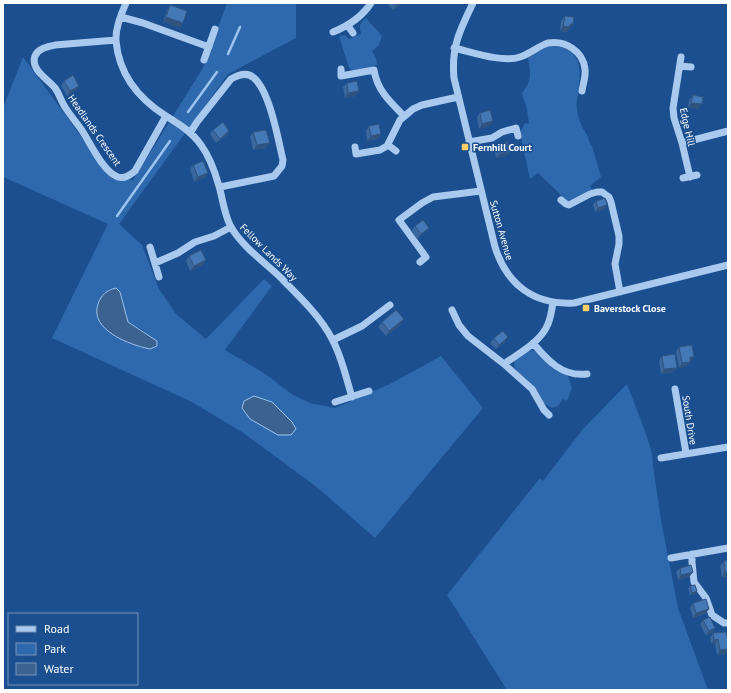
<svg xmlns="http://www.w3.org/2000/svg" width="731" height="693" font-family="'PT Sans',sans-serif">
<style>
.green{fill:#2e69ad;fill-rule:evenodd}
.water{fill:#3c6290;stroke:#9cc4f0}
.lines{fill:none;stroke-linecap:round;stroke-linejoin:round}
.stream{stroke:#9cc4f0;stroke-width:2.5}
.minor{stroke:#a9c9ee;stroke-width:7}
.wall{fill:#3a679d}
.shaded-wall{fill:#305480}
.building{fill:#4478b7;stroke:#305480}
.poi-dot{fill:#ffd166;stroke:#1b4f8f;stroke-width:1.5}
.labels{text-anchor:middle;stroke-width:3;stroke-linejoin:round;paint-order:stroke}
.street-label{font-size:10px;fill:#fff;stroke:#1b4f8f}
.poi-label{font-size:10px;font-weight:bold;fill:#fff;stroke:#1b4f8f;text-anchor:start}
</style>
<rect width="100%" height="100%" fill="#1b4f8f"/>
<!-- green -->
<path class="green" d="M 227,3 L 296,3 L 296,38 L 228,74 L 119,224 L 142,245 L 159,289 L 176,314 L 206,339 L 264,279 L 272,286 L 225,350 L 264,373 L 293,395 L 310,403 L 335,408 L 390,384 L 441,356 L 483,408 L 375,538 L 318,488 L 242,432 L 192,402 L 52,338 L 108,224 L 3,177 L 3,108 L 23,57 L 112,179 L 133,180 L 203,68 ZM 109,289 L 120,292 L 128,322 L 144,331 L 157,346 L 150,349 L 139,347 Z
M 366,18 L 382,36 L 379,45 L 372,51 L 376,58 L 377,65 L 372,66 L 371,68 L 353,71 L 349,68 L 339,36 L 345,35 L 349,39 L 361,34 C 359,24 359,25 366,18 Z
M 549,46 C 583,46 581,68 578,94 C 577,99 576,104 577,109 C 578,119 582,127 587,135 C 589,140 589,143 592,146 L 601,177 L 590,186 L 593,191 L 569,203 L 563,199 L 559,193 L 538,173 L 530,179 L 520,133 L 525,123 L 529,124 L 527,109 L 522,94 C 532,78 531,76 528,58 L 541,49 Z
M 530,350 L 535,351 L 551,367 L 568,376 L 572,388 L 567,401 L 563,399 L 558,406 L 552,408 C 540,403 538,391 530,382 C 526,378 513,371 514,364 C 514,358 525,353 530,350 Z
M 627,384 L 645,431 L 652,453 L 653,466 L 661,520 L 678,608 L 708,690 L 507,690 L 447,595 L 540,478 L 543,481 L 583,429 Z"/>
<!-- water -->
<path class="water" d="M 116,288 L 120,292 L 128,322 L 157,341 L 157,346 L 150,349 C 130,345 89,330 98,304 C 101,295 107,290 116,288 Z
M 254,396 L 272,402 L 292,422 L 296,429 L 291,435 L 278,435 L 250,419 L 242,408 L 244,401 Z"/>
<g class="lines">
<!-- stream -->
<path class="stream" d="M 228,54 L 240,27
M 188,112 L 217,72
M 117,216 L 170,141"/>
<!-- minor -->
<path class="minor" d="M 126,3 C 121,14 115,28 116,41 C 119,74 139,99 166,116 C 179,124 192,132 201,145 C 210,157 215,172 219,186 C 223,200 224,214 231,227 C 242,246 264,262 280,277 C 297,294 321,317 332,339 C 342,357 346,378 352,397
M 473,3 C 460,30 451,47 454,78 L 495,247 C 507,285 534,305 574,303 L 728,265
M 121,17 L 143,23 L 209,47
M 348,26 L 353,33
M 333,32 C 348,26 362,17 371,3
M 116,40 L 55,45 C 48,47 38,48 35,56 C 30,70 48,79 55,88 C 59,93 61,101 65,107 C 70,115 76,122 81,129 C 90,142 103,172 118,177 C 125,179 130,175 135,171 L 166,116
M 454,48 C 472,52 502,63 520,57 C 530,54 538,46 548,43 C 565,40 583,51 585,69 C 586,76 583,84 582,91
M 681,57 L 673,108 L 674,118 L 682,143 L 690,177
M 204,60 L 215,29
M 680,66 L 691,67
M 341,69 L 341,76 L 374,70 C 377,90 390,102 404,116
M 190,133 L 197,122 L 231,79 C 238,75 247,71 254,78 C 270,92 278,139 283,160 L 282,166 L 274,176 L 220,187
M 469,142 L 492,138 L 502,132 L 516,128 L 518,136
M 682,143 L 728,131
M 388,145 L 396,151
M 355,147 L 356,154 L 380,150 L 387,146 L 400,120 L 413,109 L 422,105 L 458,97
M 683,178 L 697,175
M 561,200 L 566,204 L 569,205 L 590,194 L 597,192 L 602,192 L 609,197 L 611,202 L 619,236 L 619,244 L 615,264 L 620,292
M 150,247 L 159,277
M 420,262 L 426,257 L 399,220 L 422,203 L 433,197 L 481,191
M 155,263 L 178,253 L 195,242 L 214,236 L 231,227
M 452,310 L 459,325 L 468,336 L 504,364
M 333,340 L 362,326 L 390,305
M 533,343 C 547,360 562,377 587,374
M 675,389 L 686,453
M 335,402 L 369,391
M 549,415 L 544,410 L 532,389 L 504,364 C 519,353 541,342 548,324 C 551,317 552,309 553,302
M 661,458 L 728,447
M 692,554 L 692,562 L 694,582 L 706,598 L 712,615 L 724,623 L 728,623
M 671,558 L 728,548"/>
</g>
<!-- wall -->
<path class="wall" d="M 387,3 L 401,3 L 400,5 L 393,10 Z
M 170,5 L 180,28 L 163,22 L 167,10 Z
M 565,16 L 569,29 L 567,32 L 560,31 L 561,21 Z
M 64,81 L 76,90 L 67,96 L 61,86 Z
M 347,83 L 355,96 L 345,98 L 343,87 Z
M 693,95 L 698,109 L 688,107 L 689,100 Z
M 480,113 L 490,126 L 479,129 L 477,117 Z
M 369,126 L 378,139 L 367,141 L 366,131 Z
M 213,130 L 229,131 L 226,136 L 216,143 L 210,134 Z
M 253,132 L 266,148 L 253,150 L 250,137 Z
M 498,144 L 510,152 L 506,156 L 496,158 L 494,148 Z
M 193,165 L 205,178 L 194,182 L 190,169 Z
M 596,201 L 607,205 L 604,210 L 595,212 L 593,205 Z
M 415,226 L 429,228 L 425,232 L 417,239 L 411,231 Z
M 189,256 L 206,260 L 202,265 L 190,271 L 186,261 Z
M 382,322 L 401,324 L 386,336 L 378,327 Z
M 494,338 L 505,342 L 496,349 L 490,343 Z
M 679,347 L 691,361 L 687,366 L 679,368 L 676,352 Z
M 662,356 L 677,368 L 673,372 L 661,374 L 659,361 Z
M 728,560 L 728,576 L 722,577 L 720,566 L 724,561 Z
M 680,568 L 693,572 L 689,577 L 678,580 L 676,572 Z
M 690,586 L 696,594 L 690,595 L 688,588 Z
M 693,603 L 709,609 L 705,614 L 693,618 L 690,608 Z
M 703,620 L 715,628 L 712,633 L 706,636 L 700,624 Z
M 713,633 L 728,642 L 728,651 L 726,654 L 717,655 L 715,644 L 711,644 L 710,638 Z"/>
<!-- shaded-wall -->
<path class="shaded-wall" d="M 400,3 L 401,3 L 400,5 L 393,10 L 396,6 Z
M 166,17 L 183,23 L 180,28 L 163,22 Z
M 570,24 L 573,24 L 567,32 L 560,31 L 563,26 Z
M 79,86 L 76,90 L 67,96 L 70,91 Z
M 359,91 L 355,96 L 345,98 L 348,93 Z
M 691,103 L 702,104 L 698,109 L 688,107 Z
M 493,121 L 490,126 L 479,129 L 482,124 Z
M 229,131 L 226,136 L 216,143 L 220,139 Z
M 381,134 L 378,139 L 367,141 L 371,136 Z
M 270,143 L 266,148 L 253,150 L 257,145 Z
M 510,152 L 506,156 L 496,158 L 500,154 Z
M 208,173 L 205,178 L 194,182 L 198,177 Z
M 607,205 L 604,210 L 595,212 L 598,208 Z
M 429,228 L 425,232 L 417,239 L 421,234 Z
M 206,260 L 202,265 L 190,271 L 194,266 Z
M 404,319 L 401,324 L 386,336 L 389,331 Z
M 508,337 L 505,342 L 496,349 L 499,345 Z
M 690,357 L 694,357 L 691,361 L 686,362 Z
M 690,362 L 687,366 L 679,368 L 682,363 Z
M 677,368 L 673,372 L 661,374 L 664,369 Z
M 693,572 L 689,577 L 678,580 L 681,575 Z
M 725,572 L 728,572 L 728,576 L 722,577 Z
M 697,591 L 696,594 L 690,595 L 692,593 Z
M 709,609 L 705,614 L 693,618 L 696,613 Z
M 715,628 L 712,633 L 706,636 L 709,631 Z
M 718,639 L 715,644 L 711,644 L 714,640 Z
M 728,649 L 728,651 L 726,654 L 717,655 L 720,650 Z"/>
<!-- building -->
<path class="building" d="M 394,3 L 400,3 L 396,6 Z
M 170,5 L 187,11 L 183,23 L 166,17 Z
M 565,16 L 574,17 L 573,24 L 570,24 L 570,27 L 563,26 Z
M 73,75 L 79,86 L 70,91 L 64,81 Z
M 357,81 L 359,91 L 348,93 L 347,83 Z
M 693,95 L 703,97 L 702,104 L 691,103 Z
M 490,110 L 493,121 L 482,124 L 480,113 Z
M 223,122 L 229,131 L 220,139 L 213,130 Z
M 379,124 L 381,134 L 371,136 L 369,126 Z
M 266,130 L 270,143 L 257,145 L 253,132 Z
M 507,142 L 510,152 L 500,154 L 498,144 Z
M 203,161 L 208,173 L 198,177 L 193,165 Z
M 605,198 L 607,205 L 598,208 L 596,201 Z
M 423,220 L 429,228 L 421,234 L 415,226 Z
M 201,250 L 206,260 L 194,266 L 189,256 Z
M 396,310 L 404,319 L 389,331 L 382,322 Z
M 503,331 L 508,337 L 499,345 L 494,338 Z
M 692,345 L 694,357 L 690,357 L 690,362 L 682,363 L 679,347 Z
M 675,354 L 677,368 L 664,369 L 662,356 Z
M 728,560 L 728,572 L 725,572 L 724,561 Z
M 691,565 L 693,572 L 681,575 L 680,568 Z
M 695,585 L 697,591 L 692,593 L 690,586 Z
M 706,599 L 709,609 L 696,613 L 693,603 Z
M 710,617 L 715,628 L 709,631 L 703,620 Z
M 726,632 L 728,642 L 728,649 L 720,650 L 718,639 L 714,640 L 713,633 Z"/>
<!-- markers -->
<g class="poi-dot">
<rect x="461" y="143" width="8" height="8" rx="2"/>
<rect x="582" y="304" width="8" height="8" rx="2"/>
</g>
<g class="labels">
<!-- street labels -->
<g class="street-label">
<text transform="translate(688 127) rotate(77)" y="4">Edge Hill</text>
<text transform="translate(95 130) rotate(55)" y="4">Headlands Crescent</text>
<text transform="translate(502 230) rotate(74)" y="4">Sutton Avenue</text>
<text transform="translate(269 252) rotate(45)" y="4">Fellow Lands Way</text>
<text transform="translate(690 420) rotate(81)" y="4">South Drive</text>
</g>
<!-- poi labels -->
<g class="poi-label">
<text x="473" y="151">Fernhill Court</text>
<text x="594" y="312">Baverstock Close</text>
</g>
</g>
<!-- border -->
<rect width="731" height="693" fill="none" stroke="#ffffff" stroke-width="8"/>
<!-- legend -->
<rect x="8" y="613" width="130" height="72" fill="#1b4f8f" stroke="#7695bc"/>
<rect x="16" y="626" width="20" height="6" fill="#a9c9ee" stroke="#7695bc"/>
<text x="44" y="633" font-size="12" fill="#ffffff">Road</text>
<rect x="16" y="643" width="20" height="12" fill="#2e69ad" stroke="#7695bc"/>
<text x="44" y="653" font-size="12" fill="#ffffff">Park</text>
<rect x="16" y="663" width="20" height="12" fill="#3c6290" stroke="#7695bc"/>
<text x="44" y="673" font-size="12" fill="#ffffff">Water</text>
</svg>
